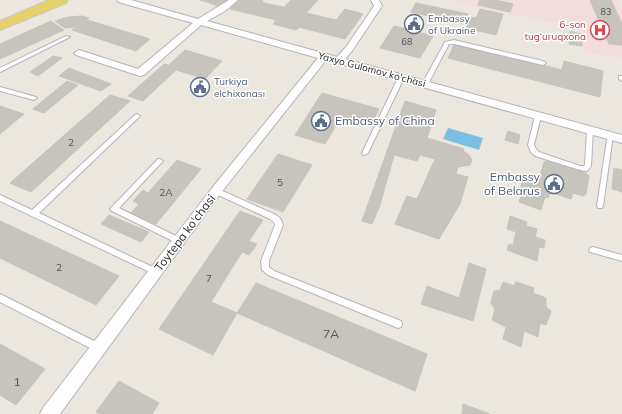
<svg xmlns="http://www.w3.org/2000/svg" width="622" height="414" font-family="Mulish,sans-serif">
<style>
.medical{fill:#f1dddd}
.water{fill:#7ac0e5}
.building{fill:#c7c4be;stroke:#c7c3b8}
.lines{fill:none;stroke-linecap:round;stroke-linejoin:round}
.lane-casing{stroke:#b2b3bd;stroke-width:2}
.street-casing{stroke:#b2b3bd;stroke-width:2}
.primary-casing{stroke:#c8c8c8;stroke-width:2}
.lane{fill:#fff;fill-rule:evenodd}
.street{fill:#fff;fill-rule:evenodd}
.primary{fill:#e5d26a;fill-rule:evenodd}
.labels{text-anchor:middle;stroke-width:3;stroke-linejoin:round;paint-order:stroke}
.far-number-label{font-size:9px;fill:#525150}
.far-service-label{font-size:10px;fill:#4e5e75;stroke:#fff;text-anchor:start}
.far-health-label{font-size:10px;fill:#be3a42;stroke:#fff;text-anchor:end}
.far-street-label{font-size:10px;fill:#2b2b2b;stroke:#fff}
.number-label{font-size:10px;fill:#525150}
.service-label{font-size:12px;fill:#4e5e75;stroke:#fff;text-anchor:start}
.street-label{font-size:12px;fill:#2b2b2b;stroke:#fff}
.near-number-label{font-size:12px;fill:#525150}
</style>
<rect width="100%" height="100%" fill="#ece7de"/>
<!-- medical -->
<path class="medical" d="M 454,0 L 617,0 L 622,11 L 622,58 L 583,52 L 584,34 L 572,27 L 453,2 Z"/>
<!-- water -->
<path class="water" d="M 448,128 L 483,138 L 479,150 L 443,139 Z"/>
<!-- building -->
<path class="building" d="M 200,0 L 232,0 L 222,7 Z
M 240,0 L 262,0 L 264,3 L 284,7 L 291,0 L 318,0 L 306,13 L 336,20 L 345,9 L 363,14 L 345,39 L 299,27 L 296,30 L 273,24 L 276,20 L 230,9 Z
M 480,0 L 495,0 L 513,4 L 510,12 L 478,5 Z
M 590,0 L 611,0 L 622,24 L 622,45 L 609,44 Z
M 416,3 L 468,14 L 464,24 L 411,12 Z
M 480,9 L 503,14 L 496,35 L 466,28 L 471,17 L 476,18 Z
M 82,16 L 89,18 L 75,27 L 65,28 L 55,21 L 68,17 Z
M 87,20 L 150,39 L 136,51 L 72,30 Z
M 51,21 L 55,24 L 0,48 L 0,44 Z
M 55,24 L 64,30 L 0,59 L 0,48 Z
M 394,26 L 433,36 L 420,58 L 380,48 Z
M 570,31 L 582,34 L 582,46 L 569,44 Z
M 455,43 L 562,70 L 564,61 L 603,71 L 600,97 L 448,58 Z
M 185,50 L 222,61 L 205,79 L 176,70 L 143,101 L 128,96 L 164,64 L 169,65 Z
M 53,56 L 62,58 L 38,76 L 30,72 Z
M 69,68 L 111,84 L 101,91 L 59,76 Z
M 67,81 L 78,85 L 44,113 L 33,109 Z
M 322,93 L 379,109 L 371,125 L 341,117 L 325,144 L 295,135 Z
M 110,95 L 130,101 L 31,192 L 10,183 Z
M 405,101 L 436,110 L 427,138 L 464,149 L 463,151 L 469,155 L 472,160 L 470,165 L 458,167 L 456,174 L 468,177 L 460,204 L 439,239 L 395,224 L 407,196 L 417,199 L 435,159 L 420,155 L 417,161 L 394,155 L 380,205 L 372,224 L 362,221 Z
M 0,106 L 24,114 L 0,134 Z
M 508,131 L 520,135 L 518,144 L 505,140 Z
M 278,154 L 312,165 L 283,212 L 247,199 Z
M 177,160 L 201,169 L 156,224 L 131,213 L 139,204 L 133,201 L 143,190 L 148,193 Z
M 547,160 L 586,173 L 589,176 L 586,194 L 583,196 L 573,193 L 571,199 L 550,192 L 548,198 L 545,197 L 541,210 L 519,202 L 522,193 L 520,189 L 524,177 L 529,175 L 539,179 L 544,162 Z
M 614,168 L 622,170 L 622,192 L 612,189 Z
M 240,211 L 263,220 L 249,241 L 257,244 L 249,255 L 242,252 L 211,302 L 237,313 L 213,355 L 159,329 Z
M 109,215 L 149,232 L 141,242 L 101,224 Z
M 510,216 L 527,222 L 526,226 L 537,229 L 535,237 L 545,240 L 544,248 L 539,247 L 537,261 L 507,250 L 509,244 L 513,245 L 516,232 L 507,229 Z
M 0,221 L 119,276 L 96,305 L 0,258 Z
M 469,263 L 486,269 L 473,321 L 421,304 L 427,286 L 459,298 Z
M 503,282 L 514,286 L 516,282 L 534,288 L 533,293 L 546,298 L 546,307 L 551,311 L 546,325 L 540,323 L 538,337 L 524,331 L 521,347 L 503,339 L 506,327 L 492,320 L 495,309 L 491,303 L 494,291 L 500,290 Z
M 256,283 L 427,354 L 415,391 L 237,313 Z
M 0,344 L 45,369 L 16,405 L 0,395 Z
M 119,381 L 159,403 L 152,414 L 100,414 L 96,412 Z
M 463,404 L 490,414 L 462,414 Z"/>
<g class="lines">
<!-- lane casing -->
<g class="lane-casing">
<path id="lane" d="M 66,36 L 70,37 L 0,72 L 0,68 Z
M 454,40 L 543,61 L 546,63 L 543,65 L 454,44 L 449,44 L 428,84 L 427,85 L 423,85 L 422,84 L 445,42 Z
M 401,76 L 404,78 L 368,153 L 365,155 L 363,155 L 362,153 L 398,78 Z
M 619,76 L 622,76 L 622,81 L 619,79 Z
M 0,87 L 36,97 L 37,98 L 34,100 L 0,91 Z
M 137,114 L 140,116 L 139,117 L 39,213 L 159,270 L 160,272 L 159,274 L 156,275 L 0,201 L 0,195 L 32,210 L 135,115 Z
M 538,114 L 541,116 L 534,145 L 536,149 L 539,152 L 580,166 L 584,166 L 585,165 L 587,130 L 590,128 L 592,129 L 593,130 L 591,166 L 587,171 L 580,170 L 535,156 L 531,152 L 528,145 L 535,116 Z
M 608,133 L 612,133 L 613,135 L 603,206 L 602,208 L 598,208 L 597,206 Z
M 158,159 L 160,159 L 163,161 L 119,208 L 182,239 L 183,241 L 182,243 L 179,244 L 112,211 L 110,209 Z
M 216,188 L 276,215 L 280,218 L 283,225 L 269,261 L 269,267 L 274,271 L 401,321 L 402,324 L 401,327 L 398,328 L 268,275 L 262,270 L 261,261 L 275,225 L 274,222 L 270,219 L 214,193 L 213,191 L 214,189 Z
M 593,247 L 622,255 L 622,261 L 590,252 L 589,250 L 590,248 Z
M 0,294 L 102,345 L 103,348 L 102,351 L 99,352 L 96,351 L 0,302 Z"/>
</g>
<!-- street casing -->
<g class="street-casing">
<path id="street" d="M 117,0 L 131,0 L 198,19 L 229,0 L 238,0 L 225,11 L 207,21 L 337,57 L 346,47 L 374,6 L 371,0 L 379,0 L 382,6 L 352,51 L 345,59 L 622,135 L 622,143 L 326,60 L 220,194 L 60,414 L 40,414 L 43,408 L 212,188 L 318,58 L 201,25 L 144,75 L 140,76 L 76,55 L 74,53 L 79,50 L 138,69 L 193,23 L 118,2 Z"/>
</g>
<!-- primary casing -->
<g class="primary-casing">
<path id="primary" d="M 49,0 L 68,0 L 66,3 L 0,30 L 0,21 Z"/>
</g>
<!-- lane -->
<use href="#lane" class="lane"/>
<!-- street -->
<use href="#street" class="street"/>
<!-- primary -->
<use href="#primary" class="primary"/>
</g>
<!-- icons -->
<defs>
<g id="civic-ring" transform="scale(1)"><circle r="9.5" fill="#fff" stroke="#5c6f8a" stroke-width="1.5"/><path d="M-.6-6.5H3V-4.5H.6V-3L4-1V1h2V6H-6V1h2V-1L-.6-3ZM-1.2 2.5V6h2.4V2.5Z" fill="#5c6f8a"/></g>
<g id="hospital-ring" transform="scale(1)"><circle r="9.5" fill="#fff" stroke="#e0444e" stroke-width="1.5"/><path d="M-5-5h3v3.5h4V-5h3V5h-3V1.5h-4V5h-3Z" fill="#e0444e"/></g>
</defs>
<g fill-rule="evenodd">
<use href="#civic-ring" x="414" y="24"/>
<use href="#hospital-ring" x="600" y="30"/>
<use href="#civic-ring" x="200" y="87"/>
<use href="#civic-ring" x="321" y="121"/>
<use href="#civic-ring" x="554" y="184"/>
</g>
<g class="labels">
<!-- far-number labels -->
<g class="far-number-label">
<text x="606" y="15">83</text>
<text x="407" y="45">68</text>
</g>
<!-- far-service labels -->
<g class="far-service-label">
<text x="428" y="22">Embassy<tspan x="428" dy="12">of Ukraine</tspan></text>
<text x="214" y="85">Turkiya<tspan x="214" dy="12">elchixonası</tspan></text>
</g>
<!-- far-health labels -->
<g class="far-health-label">
<text x="586" y="28">6-son<tspan x="586" dy="12">tug‘uruqxona</tspan></text>
</g>
<!-- far-street labels -->
<g class="far-street-label">
<text transform="translate(372 69) rotate(15)" y="4">Yaxyo Gulomov ko'chasi</text>
</g>
<!-- number labels -->
<g class="number-label">
<text x="71" y="146">2</text>
<text x="280" y="186">5</text>
<text x="166" y="196">2A</text>
<text x="59" y="271">2</text>
<text x="209" y="282">7</text>
</g>
<!-- service labels -->
<g class="service-label">
<text x="335" y="125">Embassy of China</text>
<text x="540" y="181" text-anchor="end">Embassy<tspan x="540" dy="14">of Belarus</tspan></text>
</g>
<!-- street labels -->
<g class="street-label">
<text transform="translate(185 233) rotate(-53)" y="4">Toytepa ko'chasi</text>
</g>
<!-- near-number labels -->
<g class="near-number-label">
<text x="331" y="338">7A</text>
<text x="17" y="386">1</text>
</g>
</g>
</svg>
